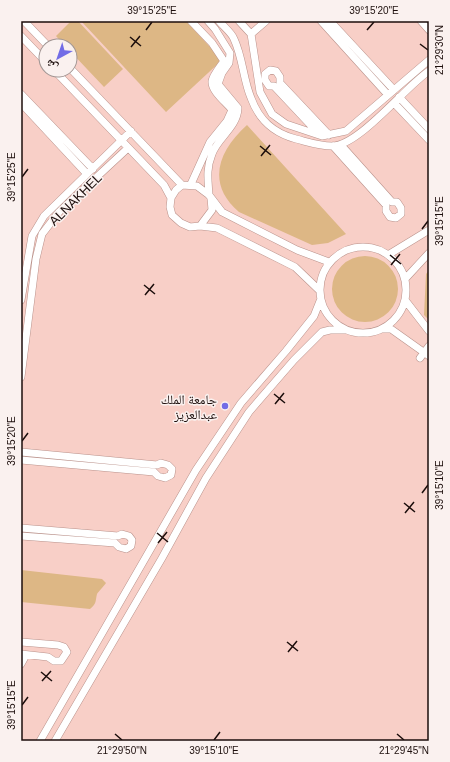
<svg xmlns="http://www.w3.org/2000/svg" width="450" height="762" font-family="Helvetica,'Noto Naskh Arabic',sans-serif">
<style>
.built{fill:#f8cfc7;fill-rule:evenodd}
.green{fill:#ddb785}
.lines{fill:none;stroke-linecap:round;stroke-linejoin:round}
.street-casing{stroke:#ba928b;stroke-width:8}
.street{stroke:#fff;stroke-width:7}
.ticks{fill:none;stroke:#1c0e0c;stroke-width:1.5}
.poi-dot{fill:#726ce6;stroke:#faf1ef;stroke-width:1.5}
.labels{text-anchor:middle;stroke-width:3;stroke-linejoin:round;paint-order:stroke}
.street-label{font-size:13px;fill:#1c0e0c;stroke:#faf1ef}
.poi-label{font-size:13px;fill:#1c0e0c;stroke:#faf1ef;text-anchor:end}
.neatline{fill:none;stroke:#1c0e0c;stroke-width:1.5}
.ticks-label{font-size:10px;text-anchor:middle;fill:#1c0e0c}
</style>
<rect width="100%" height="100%" fill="#ffddd6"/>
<!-- built -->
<path class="built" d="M 21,21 L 429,21 L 429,741 L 21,741 ZM 46,46 L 70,46 L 70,70 L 46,70 Z"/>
<!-- green -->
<path class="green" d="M 71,21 L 78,21 L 123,69 L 104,87 L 70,51 L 70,46 L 65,46 L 56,36 Z
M 81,21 L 186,21 L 222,60 L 166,112 Z
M 247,125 L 346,234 L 328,243 L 312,245 L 239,212 C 206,184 218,151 247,125 Z
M332 289a33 33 0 1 1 66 0a33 33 0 1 1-66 0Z
M 429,270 L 429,320 L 424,315 L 426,274 Z
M 21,570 L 102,579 L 106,583 C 104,586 99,591 97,594 C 95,602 97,603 90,609 L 21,602 Z"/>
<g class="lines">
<!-- street casing -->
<g class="street-casing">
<path id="street" d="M 24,21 L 48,46
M 191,21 L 212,43 L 224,61 C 220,67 213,75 212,81 C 211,91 226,102 232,110 L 227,121 L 210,142 L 191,184
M 208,21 L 215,29 L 230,53 L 229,63 L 222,73 L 218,84 L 238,108 C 237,128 218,137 212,154 C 206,169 208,180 209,195
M 219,21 C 223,26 232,33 234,39 C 243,58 243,79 251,98 C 259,120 273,133 296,139 C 308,142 319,146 332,146 C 359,146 405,87 429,71
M 239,21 L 251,34 L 260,92 L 272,114 L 286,124 L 322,136 L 346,131 L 429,60
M 321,21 L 388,95
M 330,21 L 394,90
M 421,21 L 429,30
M 251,34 L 266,21
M 21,36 L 46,62
M 70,68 L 182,185 L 197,186 L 209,195 L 222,212 L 297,250 L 329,262
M 54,70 L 164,185 L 171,198 L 170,207 L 172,215 L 181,223 L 190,227 L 200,226 L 217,228 L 295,267 L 319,290
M 21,94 L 93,169
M 399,97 L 429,129
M 21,103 L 87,174
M 394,103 L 429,140
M 319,134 L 274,86 L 269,86 L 265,80 L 265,74 L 270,70 L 276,71 L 280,77 L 280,83 L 329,135
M 333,146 L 386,205 L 386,211 L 390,217 L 396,218 L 401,214 L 401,208 L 397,202 L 392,202 L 341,145
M 171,198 L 176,190 L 182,185
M 200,226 L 212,210 L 211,198
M320 290a43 43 0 1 1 86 0a43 43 0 1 1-86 0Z
M 388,255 L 429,230
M 405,279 L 429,253
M 21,300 L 32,236 L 44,216 L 131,131
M 405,300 L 429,331
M 384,329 L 391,329 L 429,356
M 420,358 L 429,346
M 21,377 L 36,259 L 42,234 L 59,212 L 128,148
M 21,452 L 157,465 L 161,463 L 168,465 L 172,469 L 171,475 L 165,478 L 158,476 L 154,472 L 21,460
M 21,528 L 118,536 L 122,534 L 129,536 L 132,540 L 131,546 L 126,549 L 119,547 L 115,543 L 21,536
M 21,642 L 58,645 L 64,647 L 67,652 L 61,661 L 54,661 L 48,657 L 21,654
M 21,664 L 26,655
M 40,741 L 196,470 L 241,403 L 286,351 L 314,316 L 320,301
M 55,741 L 162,558 L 206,478 L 249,412 L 294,360 L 322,332 L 330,330 L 345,330"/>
</g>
<!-- street -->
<use href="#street" class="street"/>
</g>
<!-- ticks -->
<path class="ticks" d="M 146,30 L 152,22M 367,30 L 374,22M 130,37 L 141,46M 420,44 L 428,50M 131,47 L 140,36M 260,146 L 271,155M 261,156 L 270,145M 22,177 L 28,169M 422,229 L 428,221M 390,255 L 401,264M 391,265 L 400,254M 144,285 L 155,294M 145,295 L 154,284M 274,394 L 285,403M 275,404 L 284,393M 22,441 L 28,433M 422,493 L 428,485M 404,503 L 415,512M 405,513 L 414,502M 157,533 L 168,542M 158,543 L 167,532M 287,642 L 298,651M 288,652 L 297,641M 41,672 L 52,681M 42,681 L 51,671M 22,705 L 28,697M 115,734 L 122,740M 397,734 L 404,740M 214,740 L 220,732"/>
<!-- markers -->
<circle class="poi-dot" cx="225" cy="406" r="4"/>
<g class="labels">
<!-- street labels -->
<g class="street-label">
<text transform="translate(75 199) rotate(-45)" y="5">ALNAKHEL</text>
</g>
<!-- poi labels -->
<g class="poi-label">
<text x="217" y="404">جامعة الملك<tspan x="217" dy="15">عبدالعزيز</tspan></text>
</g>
</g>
<!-- border -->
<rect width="450" height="762" fill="none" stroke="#faf1ef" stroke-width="44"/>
<!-- north arrow -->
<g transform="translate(58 58) rotate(220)"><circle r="19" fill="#faf1ef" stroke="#a19694"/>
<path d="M0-3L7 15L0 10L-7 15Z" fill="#726ce6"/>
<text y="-6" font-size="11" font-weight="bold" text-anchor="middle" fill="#1c0e0c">ش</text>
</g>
<rect x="22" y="22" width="406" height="718" class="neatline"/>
<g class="ticks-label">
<text x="152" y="14">39°15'25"E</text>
<text x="374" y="14">39°15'20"E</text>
<text transform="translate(439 50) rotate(-90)" y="4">21°29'30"N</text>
<text transform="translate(11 177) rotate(-90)" y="4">39°15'25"E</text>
<text transform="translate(439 221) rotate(-90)" y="4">39°15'15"E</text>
<text transform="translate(11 441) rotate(-90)" y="4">39°15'20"E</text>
<text transform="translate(439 485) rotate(-90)" y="4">39°15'10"E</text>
<text transform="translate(11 705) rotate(-90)" y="4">39°15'15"E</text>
<text x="122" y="754">21°29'50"N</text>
<text x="214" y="754">39°15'10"E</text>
<text x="404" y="754">21°29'45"N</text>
</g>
</svg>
